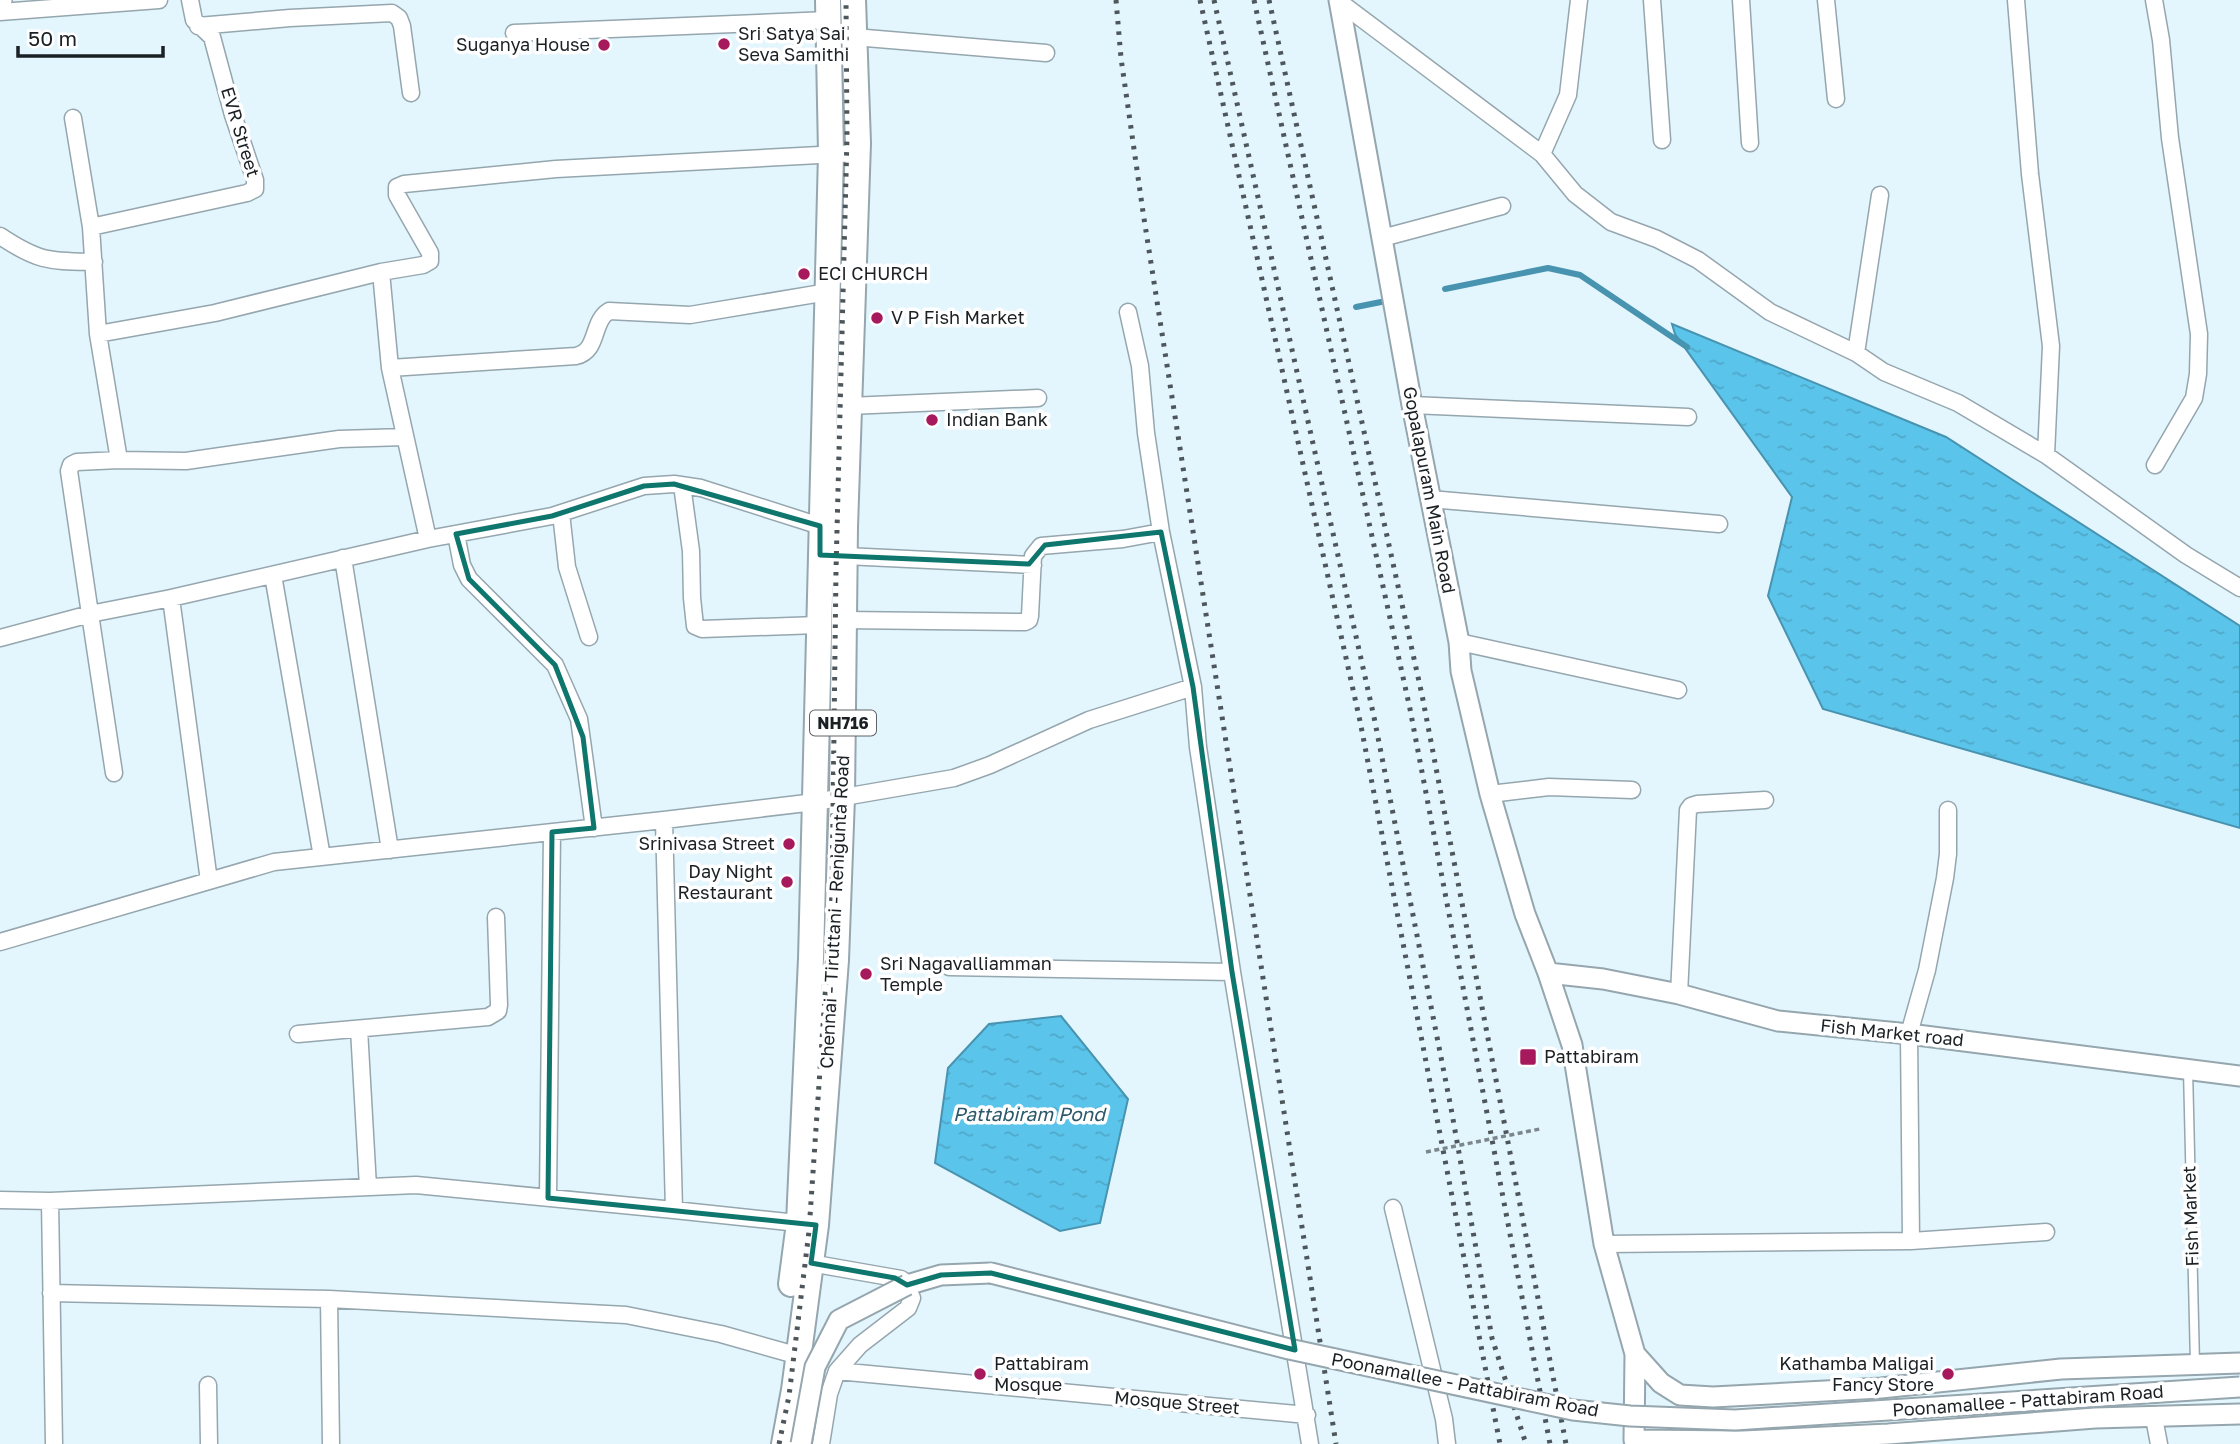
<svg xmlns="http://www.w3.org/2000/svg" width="2240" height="1444" font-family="'Golos Text',sans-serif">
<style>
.water{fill:url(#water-ripples);stroke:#4893af;stroke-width:2}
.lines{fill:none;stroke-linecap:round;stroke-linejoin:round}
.stream{stroke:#4893af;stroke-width:6}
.service-casing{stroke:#95a6ae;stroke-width:11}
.minor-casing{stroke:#95a6ae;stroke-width:19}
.tertiary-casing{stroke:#95a6ae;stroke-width:23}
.secondary-casing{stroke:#95a6ae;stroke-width:24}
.trunk-casing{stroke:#95a6ae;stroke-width:28}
.service{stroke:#fff;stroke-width:8}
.minor{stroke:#fff;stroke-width:16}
.tertiary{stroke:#fff;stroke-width:19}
.secondary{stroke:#fff;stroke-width:21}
.trunk{stroke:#fff;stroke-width:24}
.rail{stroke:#4d565b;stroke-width:5;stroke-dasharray:3.5 7;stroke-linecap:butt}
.tertiary-bridge-casing{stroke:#95a6ae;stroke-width:23;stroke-linecap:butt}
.path-bridge{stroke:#7b878c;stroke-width:3.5;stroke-dasharray:5 3.5;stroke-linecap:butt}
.tertiary-bridge{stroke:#fff;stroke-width:19}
.marked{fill:none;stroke:#0f766e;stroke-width:5;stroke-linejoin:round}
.poi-dot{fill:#a6195c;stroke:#fff;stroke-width:2.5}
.labels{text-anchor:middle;stroke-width:7;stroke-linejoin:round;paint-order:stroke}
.shield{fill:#fff;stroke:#5f6365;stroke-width:2}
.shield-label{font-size:16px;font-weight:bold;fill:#1a2023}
.poi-label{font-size:18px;fill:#1a2023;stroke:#fff;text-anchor:start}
.street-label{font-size:18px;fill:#1a2023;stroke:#fff}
.water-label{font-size:19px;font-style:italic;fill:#2b5869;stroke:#fff}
</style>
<defs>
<pattern id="water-ripples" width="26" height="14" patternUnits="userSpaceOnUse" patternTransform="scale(1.75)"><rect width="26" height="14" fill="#5bc4eb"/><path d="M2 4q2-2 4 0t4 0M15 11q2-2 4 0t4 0" fill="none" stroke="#4fa8c9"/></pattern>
</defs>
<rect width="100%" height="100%" fill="#e3f5fd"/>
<!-- water -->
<path class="water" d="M 1672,324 L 1946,437 L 2240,626 L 2240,828 L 1823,709 L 1768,596 L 1792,497 L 1675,334 Z
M 1061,1016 L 1128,1099 L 1100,1223 L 1060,1231 L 935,1163 L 948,1068 L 989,1024 Z"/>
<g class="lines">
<!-- stream -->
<path class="stream" d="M 1445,289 L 1548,268 L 1580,275 L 1687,347
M 1356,307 L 1381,302"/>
<!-- service casing -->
<g class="service-casing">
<path id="service" d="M 2188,1069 L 2195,1364"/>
</g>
<!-- minor casing -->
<g class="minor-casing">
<path id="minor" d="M 1652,0 L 1662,140
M 1741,0 L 1750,143
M 1826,0 L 1836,99
M 2016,0 L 2030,174 L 2051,346 L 2046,455 L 2186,555 L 2240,588
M 2154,0 L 2161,40 L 2170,138 L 2199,334 L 2198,374 L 2194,398 L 2155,465
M 1341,3 L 1542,154 L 1575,194 L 1611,222 L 1657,239 L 1698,260 L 1770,312 L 1856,353 L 1884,372 L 1958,403 L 2046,455
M 0,12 L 159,0
M 198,26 L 290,18 L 392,13 L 399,18 L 402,26 L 411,93
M 514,33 L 828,20
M 854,37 L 1046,53
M 73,118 L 91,227 L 98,334
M 1542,154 L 1568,95 L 1579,0
M 91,227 L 247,193 L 255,189 L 255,180 L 233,115 L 212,37 L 194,20 L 190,0
M 0,236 C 39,262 49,261 94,262
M 1382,238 L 1502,206
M 381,272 L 423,265 L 430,261 L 430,253 L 397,195 L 397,187 L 404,184 L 556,169 L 858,153
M 1128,312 L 1140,366 L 1146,433 L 1161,532 L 1193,687 L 1198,747 L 1232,972 L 1310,1444
M 1856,353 L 1880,195
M 390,368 L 576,356 C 599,351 591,322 609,311 L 690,315 L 828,292
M 1412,405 L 1688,417
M 849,406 L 1038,398
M 405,437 L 339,439 L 186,461 L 119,460 L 98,334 L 215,313 L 381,272 L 390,368 L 428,539
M 119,460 L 77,462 L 71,465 L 69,471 L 90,614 L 171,598
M 682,485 L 691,551 L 692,598 L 695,626 L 702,629 L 818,625
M 1430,499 L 1719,524
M 561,513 L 567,567 L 589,637
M 456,534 L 462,565 L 469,579 L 555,665 L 579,719 L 594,828
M 845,556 L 1033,565
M 343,558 L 390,850
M 273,575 L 322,857
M 843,620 L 1025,622 L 1029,620 L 1030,616 L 1033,556 L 1041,546 L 1123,539 L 1161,532
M 0,638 L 90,614 L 114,773
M 1459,642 L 1678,690
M 1490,794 L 1549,787 L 1632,790
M 209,881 L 171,598 L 428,539 L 552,516 L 644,486 L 674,484 L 701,488 L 820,526
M 0,942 L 274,862 L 664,820 L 815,802 L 954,778 L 990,765 L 1089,720 L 1193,687
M 949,967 L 1232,972
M 1679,994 L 1688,810 L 1691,806 L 1697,804 L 1765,800
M 359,1029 L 368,1187
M 298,1034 L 488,1017 L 498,1011 L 499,1005 L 496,917
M 548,1198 L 552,832
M 0,1200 L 50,1201 L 416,1185 L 674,1210 L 664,820
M 50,1201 L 54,1444
M 1393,1208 L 1444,1419 L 1447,1444
M 674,1210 L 807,1224
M 1911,1241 L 1909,1034 L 1927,970 L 1945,878 L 1948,854 L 1948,810
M 1604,1244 L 1911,1241 L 2046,1232
M 804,1262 L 901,1279 L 905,1282 L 912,1298 L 908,1308 L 860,1345 L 837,1371 L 829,1394 L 821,1444
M 51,1293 L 329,1299 L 626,1315 L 721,1334 L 799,1356
M 329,1299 L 331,1444
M 837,1371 L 1307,1415
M 208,1385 L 209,1444
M 2154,1418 L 2159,1444"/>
</g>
<!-- tertiary casing -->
<g class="tertiary-casing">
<path id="tertiary" d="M 1339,0 L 1412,405 L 1459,642 L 1461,671 L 1490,794 L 1525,914 L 1548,973 L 1572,1045 L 1604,1244 L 1635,1354 L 1661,1383 L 1680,1395 L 1713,1397 L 1881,1388 L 2061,1369 L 2240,1363
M 1548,973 L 1603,979 L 1679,994 L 1778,1021 L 1909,1034 L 2240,1076
M 907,1285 L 941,1275 L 991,1273
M 1635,1354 L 1634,1440 L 1743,1441 L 1888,1434 L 2095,1418 L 2240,1414"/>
</g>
<!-- secondary casing -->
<g class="secondary-casing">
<path id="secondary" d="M 0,3 L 1,0"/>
</g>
<!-- trunk casing -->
<g class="trunk-casing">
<path id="trunk" d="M 791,1284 L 799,1223 L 811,959 L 831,153 L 828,0
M 784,1444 L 794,1390 L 816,1225 L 836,960 L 842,797 L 845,527 L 858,143 L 853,0"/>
</g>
<!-- service -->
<use href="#service" class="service"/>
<!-- minor -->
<use href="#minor" class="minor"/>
<!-- tertiary -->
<use href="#tertiary" class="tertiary"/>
<!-- secondary -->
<use href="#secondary" class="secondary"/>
<!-- trunk -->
<use href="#trunk" class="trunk"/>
<!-- rail -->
<path class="rail" d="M 1116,0 L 1121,58 L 1143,212 L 1336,1444
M 1200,0 L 1360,721 L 1500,1444
M 1214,0 L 1374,717 L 1451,1108 L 1492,1338 L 1526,1444
M 1254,0 L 1410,709 L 1550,1444
M 1269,0 L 1422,695 L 1566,1444
M 779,1444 L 789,1396 L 809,1231 L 832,894 L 836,570 L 847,137 L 846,0"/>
<!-- tertiary-bridge casing -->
<g class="tertiary-bridge-casing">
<path id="tertiary-bridge" d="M 991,1273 L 1289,1349 L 1573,1410 L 1630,1416 L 1735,1420 L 2240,1387
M 801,1444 L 815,1367 L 839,1320 L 907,1285"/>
</g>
<!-- path-bridge -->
<path class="path-bridge" d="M 1426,1152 L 1540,1129"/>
<!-- tertiary-bridge -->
<use href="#tertiary-bridge" class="tertiary-bridge"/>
</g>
<!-- marked area -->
<path class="marked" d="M 674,484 L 820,526 L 820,555 L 1029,564 L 1045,545 L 1161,532 L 1193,687 L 1232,972 L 1295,1350 L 991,1273 L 941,1275 L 907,1285 L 895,1278 L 811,1263 L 816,1225 L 548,1198 L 552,832 L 594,828 L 583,737 L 555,665 L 469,579 L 456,534 L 552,516 L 644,486 Z"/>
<!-- markers -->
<g class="poi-dot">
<circle cx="724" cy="44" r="7"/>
<circle cx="604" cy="45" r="7"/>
<circle cx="804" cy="274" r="7"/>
<circle cx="877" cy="318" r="7"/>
<circle cx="932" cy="420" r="7"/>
<circle cx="789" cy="844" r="7"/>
<circle cx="787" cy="882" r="7"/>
<circle cx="866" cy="974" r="7"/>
<rect x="1519" y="1048" width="18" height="18" rx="3.5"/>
<circle cx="980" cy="1374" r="7"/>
<circle cx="1948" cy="1374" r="7"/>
</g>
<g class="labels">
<!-- shield labels -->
<rect class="shield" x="810" y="710.5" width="66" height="25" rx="5"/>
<g class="shield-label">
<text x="843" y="729">NH716</text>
</g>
<!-- poi labels -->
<g class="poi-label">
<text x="738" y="40">Sri Satya Sai<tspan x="738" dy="21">Seva Samithi</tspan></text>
<text x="590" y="51" text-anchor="end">Suganya House</text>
<text x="818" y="280">ECI CHURCH</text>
<text x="891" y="324">V P Fish Market</text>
<text x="946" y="426">Indian Bank</text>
<text x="775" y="850" text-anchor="end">Srinivasa Street</text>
<text x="773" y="878" text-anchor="end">Day Night<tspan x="773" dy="21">Restaurant</tspan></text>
<text x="880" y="970">Sri Nagavalliamman<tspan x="880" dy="21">Temple</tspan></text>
<text x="1544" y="1063">Pattabiram</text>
<text x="994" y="1370">Pattabiram<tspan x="994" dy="21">Mosque</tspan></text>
<text x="1934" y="1370" text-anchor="end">Kathamba Maligai<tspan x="1934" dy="21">Fancy Store</tspan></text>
</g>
<!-- street labels -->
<g class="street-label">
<text transform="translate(240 132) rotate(73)" y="6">EVR Street</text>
<text transform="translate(1429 490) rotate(79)" y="6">Gopalapuram Main Road</text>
<text transform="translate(835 912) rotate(-87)" y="6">Chennai - Tiruttani - Renigunta Road</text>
<text transform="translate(1892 1033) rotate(6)" y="6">Fish Market road</text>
<text transform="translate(2191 1216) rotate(-92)" y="6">Fish Market</text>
<text transform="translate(1465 1385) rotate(11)" y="6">Poonamallee - Pattabiram Road</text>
<text transform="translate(2028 1401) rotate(-4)" y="6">Poonamallee - Pattabiram Road</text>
<text transform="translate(1177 1403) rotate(5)" y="6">Mosque Street</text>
</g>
<!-- water labels -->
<g class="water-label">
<text x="1029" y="1121">Pattabiram Pond</text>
</g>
</g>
<!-- scale -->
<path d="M18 46v10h145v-10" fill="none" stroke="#1a2023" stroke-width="3.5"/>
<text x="28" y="46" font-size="21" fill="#1a2023" stroke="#ffffff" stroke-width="5" paint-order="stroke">50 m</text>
</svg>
